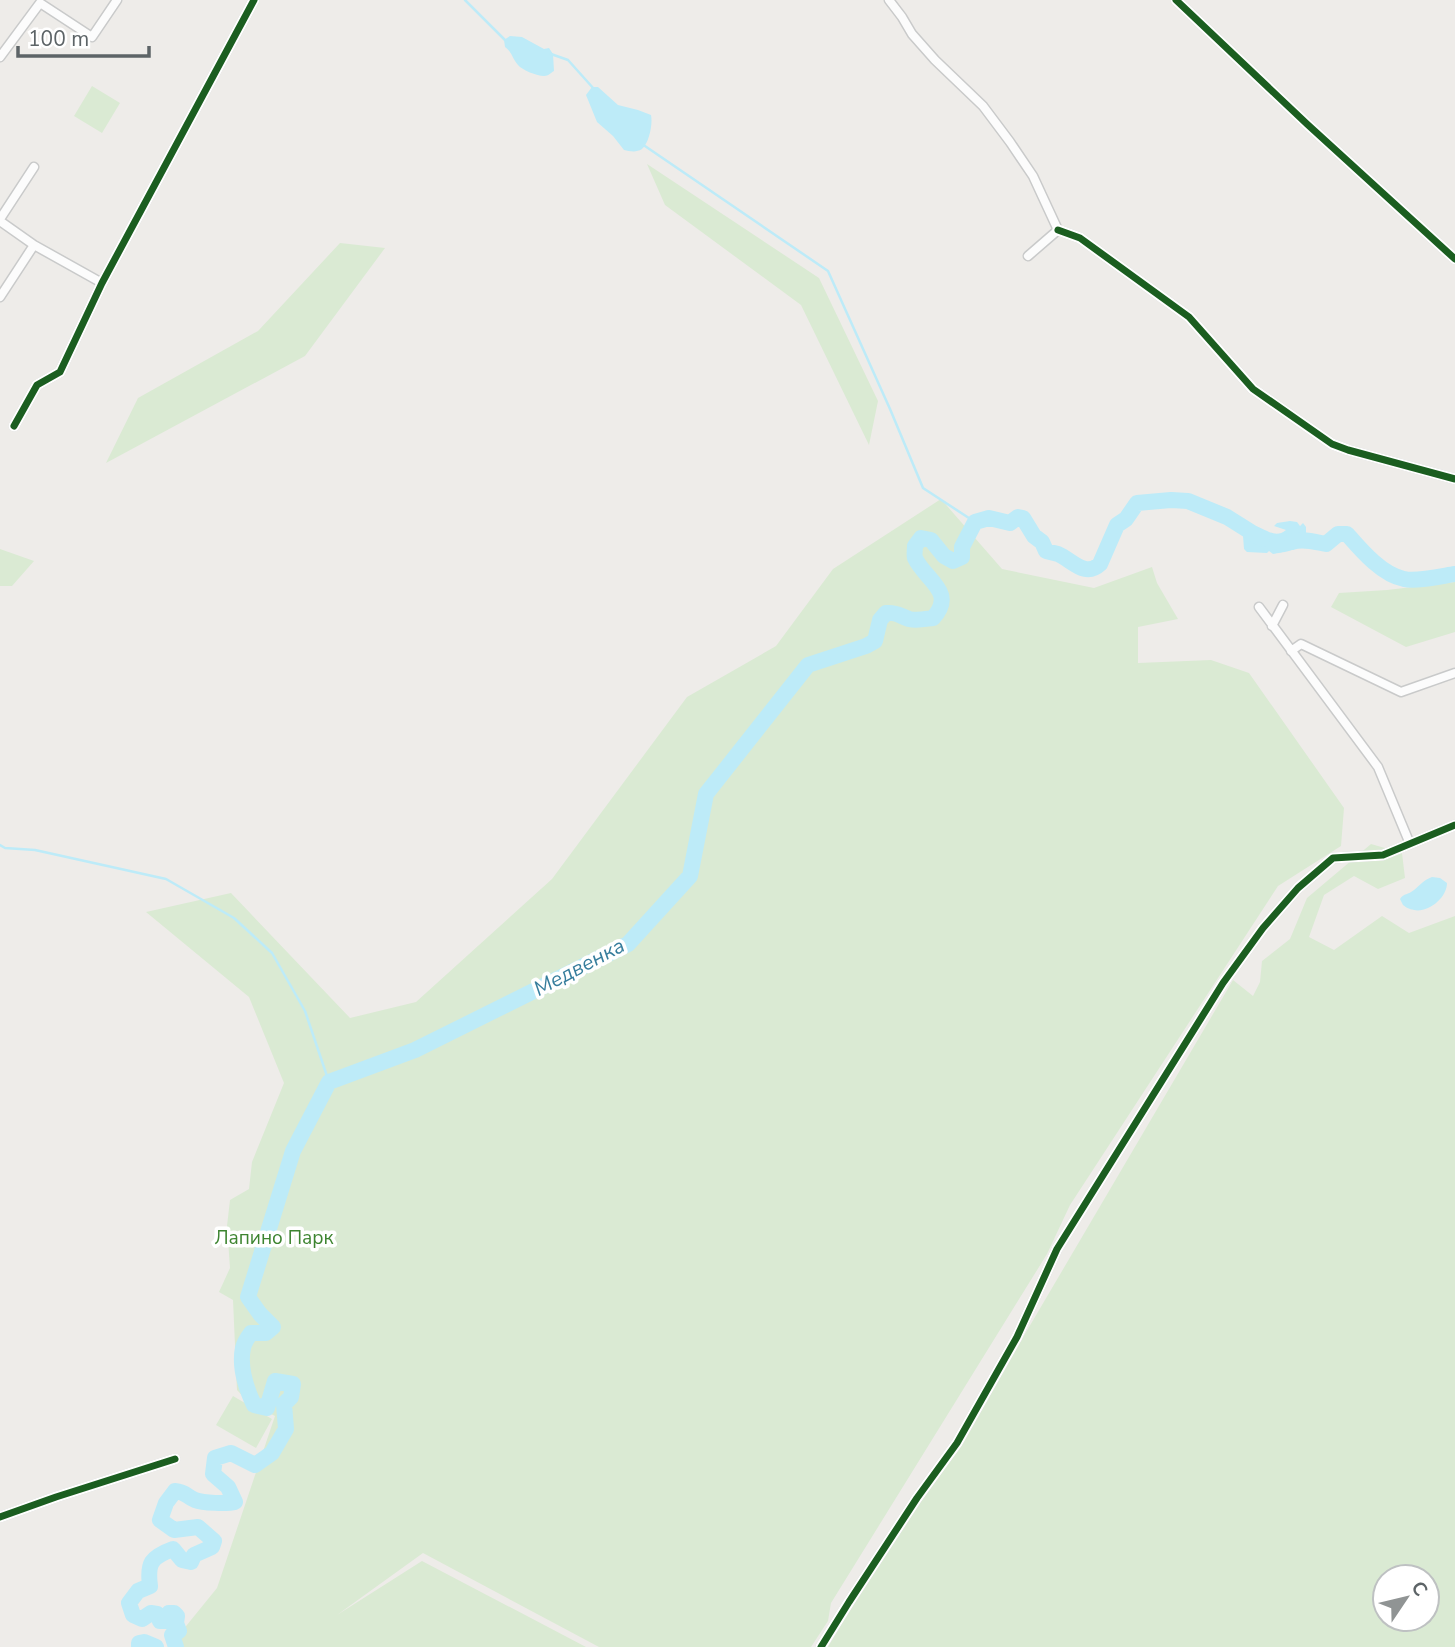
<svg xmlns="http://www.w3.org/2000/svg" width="1455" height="1647" font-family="'Nunito Sans',sans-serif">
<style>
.green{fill:#daead3;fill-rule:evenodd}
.water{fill:#bdebf8}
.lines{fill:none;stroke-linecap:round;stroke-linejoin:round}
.stream{stroke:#bdebf8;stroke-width:2.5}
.river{stroke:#bdebf8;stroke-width:16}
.minor-casing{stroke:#c9caca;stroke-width:11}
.minor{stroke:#fcfcfc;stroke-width:8}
.cycleway-casing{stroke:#fff;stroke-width:11}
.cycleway{stroke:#1b5e20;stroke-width:7}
.labels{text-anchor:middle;stroke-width:7;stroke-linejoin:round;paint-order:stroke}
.park-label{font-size:19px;fill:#3d8430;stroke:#fff}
.water-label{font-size:21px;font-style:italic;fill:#367d9c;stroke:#fff}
</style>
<rect width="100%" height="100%" fill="#eeece9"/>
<!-- green -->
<path class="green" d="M 92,86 L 120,103 L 102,133 L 74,116 Z
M 647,164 L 819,278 L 878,401 L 869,445 L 801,305 L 665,205 Z
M 340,243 L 385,248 L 305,356 L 106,463 L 138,398 L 258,331 Z
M 941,499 L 1002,569 L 1094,588 L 1152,567 L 1157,583 L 1178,619 L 1138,627 L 1138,663 L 1211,660 L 1249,673 L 1344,808 L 1341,846 L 1278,886 L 1070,1205 L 1047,1254 L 831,1603 L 828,1621 L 811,1647 L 599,1647 L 423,1553 L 337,1615 L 422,1561 L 586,1647 L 171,1647 L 178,1636 L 217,1588 L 275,1416 L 249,1403 L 237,1390 L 233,1300 L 219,1292 L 230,1268 L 227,1226 L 230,1200 L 249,1189 L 252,1162 L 284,1083 L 249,997 L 146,912 L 231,893 L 350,1018 L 416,1002 L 552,879 L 687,697 L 776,646 L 833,569 Z
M 0,549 L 34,561 L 12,586 L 0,586 Z
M 1455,582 L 1455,632 L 1406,647 L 1331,607 L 1339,593 L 1387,590 Z
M 1371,844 L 1402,853 L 1405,878 L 1378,889 L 1354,876 L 1324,895 L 1309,937 L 1334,950 L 1382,916 L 1409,933 L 1455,916 L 1455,1647 L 828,1647 L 858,1595 L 968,1431 L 1233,980 L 1253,996 L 1260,982 L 1262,961 L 1290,939 L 1307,898 ZM 1385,1577 L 1427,1577 L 1427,1619 L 1385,1619 Z
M 233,1396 L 272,1419 L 256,1448 L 216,1425 Z"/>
<!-- water -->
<path class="water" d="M 510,36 L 522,37 L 544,49 L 549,48 L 553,54 L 554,71 C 550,73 549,76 544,76 C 537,76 522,70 518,65 C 512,58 512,52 505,47 L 504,40 Z
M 592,87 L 598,87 L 618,105 L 638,110 L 651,115 C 653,124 649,143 642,149 C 636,153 629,151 624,150 L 613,136 L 597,122 L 586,95 Z
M 1290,521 L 1297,522 L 1300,526 L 1303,523 L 1306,527 L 1306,535 L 1311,541 L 1301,542 C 1296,552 1283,552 1273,554 L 1269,551 L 1267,553 L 1247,552 L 1244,549 L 1243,536 L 1241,533 L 1251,525 C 1265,527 1274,540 1286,530 L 1274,526 L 1277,523 Z
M 1432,877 L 1440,878 L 1447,883 C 1447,898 1428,913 1414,910 C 1409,909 1407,908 1403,905 L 1400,899 C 1404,893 1408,895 1414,890 C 1420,885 1424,880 1432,877 Z"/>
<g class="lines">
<!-- stream -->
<path class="stream" d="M 465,0 L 505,40
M 551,54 L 568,60 L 594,89
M 642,144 L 828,271 L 890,409 L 923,488 L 975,522
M 0,845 L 5,848 L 35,850 L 166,879 L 234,918 L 272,953 L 305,1011 L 329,1082"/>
<!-- river -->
<path class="river" d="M 1292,542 C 1303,538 1315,542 1326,544 L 1338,534 L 1347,534 C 1361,550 1382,575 1404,579 C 1416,582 1442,576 1455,574
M 139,1647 L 139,1643 L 144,1642 L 156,1647
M 176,1647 L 172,1635 L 179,1631 L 176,1623 L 177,1616 L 174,1613 L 169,1613 L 166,1621 L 160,1621 L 157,1614 L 151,1613 L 142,1619 L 133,1615 L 129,1603 L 138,1591 L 150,1586 C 147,1563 151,1557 173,1549 L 182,1560 L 191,1562 L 194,1555 L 212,1547 L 214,1541 L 198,1527 L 174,1530 L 160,1520 L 166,1503 L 175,1491 C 186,1492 186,1496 195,1500 C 203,1503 227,1504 235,1502 L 228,1487 L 213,1474 L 215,1458 L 231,1453 L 255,1465 L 272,1453 L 286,1429 L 284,1404 L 291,1397 L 293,1384 L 275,1381 L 267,1408 L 254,1405 C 246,1388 239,1367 243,1348 C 244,1343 248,1337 251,1333 L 266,1333 L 273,1327 L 260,1314 L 248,1297 L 293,1151 L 329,1082 L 415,1050 L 628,944 L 690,876 L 706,794 L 808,665 L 866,646 L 875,641 L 880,620 L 886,613 C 898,612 899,616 909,619 C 917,621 925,619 933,618 C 957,592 925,580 915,558 C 914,555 915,549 915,546 L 921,538 L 931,540 L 944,556 L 953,561 L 962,557 L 962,547 L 975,522 L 989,518 L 1010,523 L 1018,517 L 1023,518 L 1034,536 L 1042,542 L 1046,551 C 1050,552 1054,553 1058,554 C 1072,560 1085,578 1100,564 L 1117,525 L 1126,519 L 1137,503 L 1171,500 L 1188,501 L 1227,517 L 1262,539"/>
<!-- minor casing -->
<g class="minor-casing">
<path id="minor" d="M 889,0 L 902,17 L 912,34 L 935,60 L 983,106 L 1010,142 L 1033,176 L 1058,230 L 1028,256
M 1176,0 L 1307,124 L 1455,259
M 0,57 L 40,3 L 92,37 L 117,0
M 0,219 L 34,167
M 0,221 L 34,245 L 102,283
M 1058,230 L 1080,238 L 1189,317 L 1253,389 L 1332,444 L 1348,450 L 1455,479
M 0,297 L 34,245
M 14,426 L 37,385 L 60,372 L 102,283 L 254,0
M 1259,607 L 1378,767 L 1410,844
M 1272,626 L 1283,605
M 1291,651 L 1301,644 L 1401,692 L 1455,673
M 0,1517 L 56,1497 L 175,1459
M 821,1647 L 849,1602 L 917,1498 L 957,1443 L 1017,1337 L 1057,1249 L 1223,983 L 1263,928 L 1298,888 L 1333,858 L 1383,855 L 1455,825"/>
</g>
<!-- minor -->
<use href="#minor" class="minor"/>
<!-- cycleway casing -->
<g class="cycleway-casing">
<path id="cycleway" d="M 1176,0 L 1307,124 L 1455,259
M 1058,230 L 1080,238 L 1189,317 L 1253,389 L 1332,444 L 1348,450 L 1455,479
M 14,426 L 37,385 L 60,372 L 102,283 L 254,0
M 0,1517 L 56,1497 L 175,1459
M 821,1647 L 849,1602 L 917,1498 L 957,1443 L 1017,1337 L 1057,1249 L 1223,983 L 1263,928 L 1298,888 L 1333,858 L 1383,855 L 1455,825"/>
</g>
<!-- cycleway -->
<use href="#cycleway" class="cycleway"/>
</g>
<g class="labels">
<!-- park labels -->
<g class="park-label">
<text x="274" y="1244">Лапино Парк</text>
</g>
<!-- water labels -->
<g class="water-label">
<text transform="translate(579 967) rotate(-28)" y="7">Медвенка</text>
</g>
</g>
<!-- north arrow -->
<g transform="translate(1406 1598) rotate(55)"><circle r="33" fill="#ffffff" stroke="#bec1c2" stroke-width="2"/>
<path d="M0-5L12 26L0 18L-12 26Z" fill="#909494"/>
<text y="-10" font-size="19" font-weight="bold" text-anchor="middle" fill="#5d6467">С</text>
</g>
<!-- scale -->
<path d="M18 46v10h131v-10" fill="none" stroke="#5d6467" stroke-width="3.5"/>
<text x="28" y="46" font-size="21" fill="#5d6467" stroke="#ffffff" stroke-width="5" paint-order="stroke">100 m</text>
</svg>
